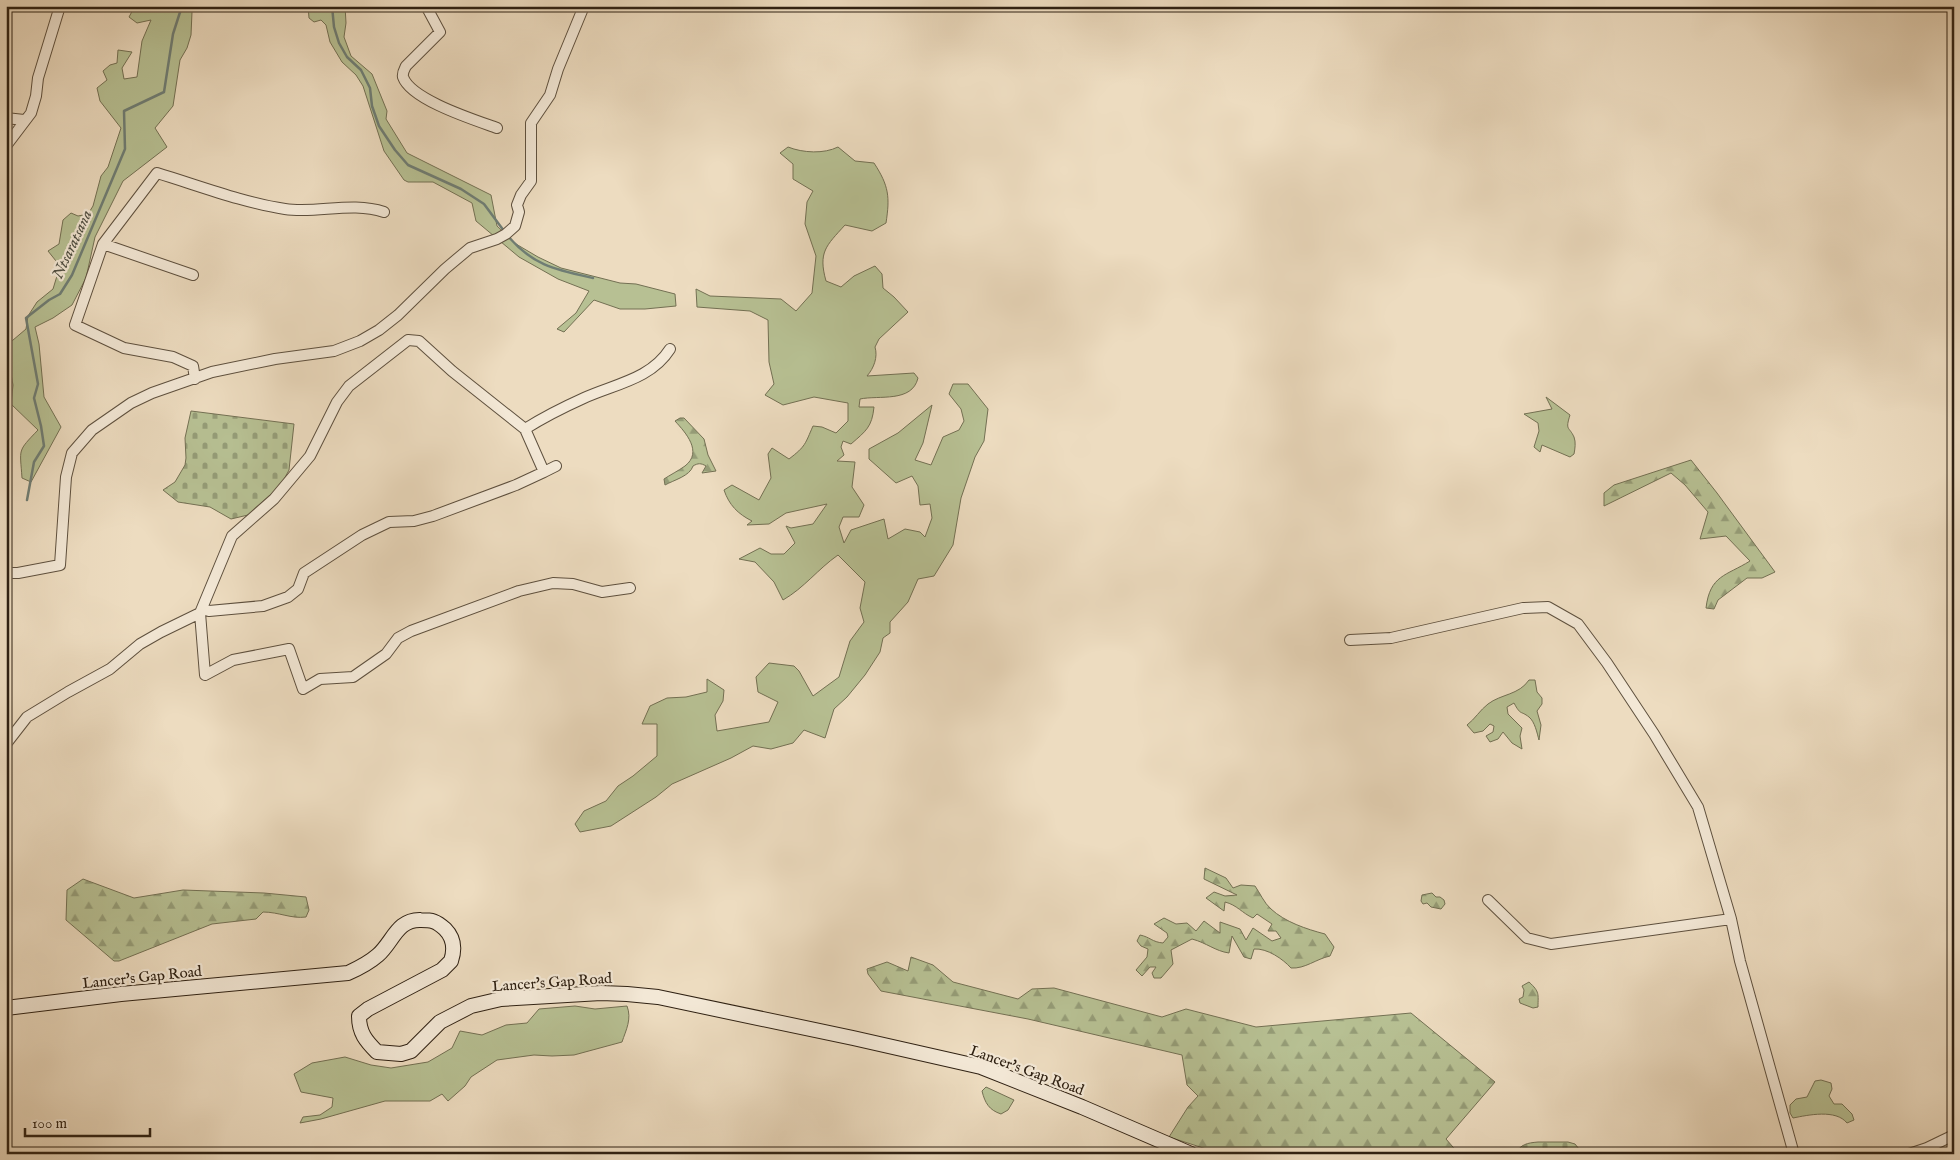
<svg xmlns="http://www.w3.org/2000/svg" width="1960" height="1160" font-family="'IM FELL English',serif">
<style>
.green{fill:#b7c093;stroke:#737053}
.forest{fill:url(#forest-firs);stroke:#737053}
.cemetery{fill:url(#cemetery-stones);stroke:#737053}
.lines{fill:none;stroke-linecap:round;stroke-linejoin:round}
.stream{stroke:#6f7d74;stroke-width:2.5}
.minor-casing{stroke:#5e503e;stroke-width:12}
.secondary-casing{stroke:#2f2113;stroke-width:16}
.minor{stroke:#f3e8d6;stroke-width:10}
.secondary{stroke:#f3e8d6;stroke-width:14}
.labels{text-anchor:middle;stroke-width:4.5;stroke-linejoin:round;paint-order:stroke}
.street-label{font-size:15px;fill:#2f2113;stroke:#f3e8d6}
.water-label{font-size:16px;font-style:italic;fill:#4f4f43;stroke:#f3e8d6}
</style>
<defs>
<pattern id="forest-firs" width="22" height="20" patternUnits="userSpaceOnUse" patternTransform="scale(1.25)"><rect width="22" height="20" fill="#b7c093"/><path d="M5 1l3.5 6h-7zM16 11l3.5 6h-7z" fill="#959c77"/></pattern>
<pattern id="cemetery-stones" width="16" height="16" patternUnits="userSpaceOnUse" patternTransform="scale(1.25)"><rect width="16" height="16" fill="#b7c093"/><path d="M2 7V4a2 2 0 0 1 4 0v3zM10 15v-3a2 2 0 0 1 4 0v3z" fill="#959c77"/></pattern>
</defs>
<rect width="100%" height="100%" fill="#eddcc0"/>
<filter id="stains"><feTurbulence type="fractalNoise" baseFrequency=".004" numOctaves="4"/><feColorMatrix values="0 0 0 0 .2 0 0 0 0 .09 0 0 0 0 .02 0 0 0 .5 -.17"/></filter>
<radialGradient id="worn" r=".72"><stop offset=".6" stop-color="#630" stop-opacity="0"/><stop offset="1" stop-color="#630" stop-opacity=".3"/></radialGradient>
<!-- green -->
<path class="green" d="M 135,6 L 194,6 L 192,12 L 191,35 L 187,48 L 180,60 L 173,106 L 155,128 L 167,147 L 123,181 L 95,237 L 86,278 L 72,305 L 53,318 L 35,327 L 39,344 L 44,397 L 61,427 L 31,482 L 22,478 C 20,448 17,452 38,430 L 11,404 L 13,385 L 6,346 L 26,329 L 28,316 L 37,302 L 53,289 L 60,266 L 48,251 L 59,244 L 63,220 L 71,213 L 78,216 L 88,214 L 93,206 L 101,176 L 108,167 L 121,128 L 100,101 L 97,88 L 107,80 L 103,71 L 110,65 L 117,63 L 118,50 L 132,52 L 122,68 L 124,79 L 137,77 L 142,41 L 151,20 L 137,23 L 129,17 Z
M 308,6 L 345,6 L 346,23 L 344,37 L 351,56 L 372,74 L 387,111 L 386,119 L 407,153 L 491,195 L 497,226 L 516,244 L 538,257 L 561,268 L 620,283 L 636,284 L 675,294 L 676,306 L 645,309 L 620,309 L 594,300 L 564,332 L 557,329 L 576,313 L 589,291 L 558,279 L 519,257 L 476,221 L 472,203 L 433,182 L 408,182 L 404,180 L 384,151 L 363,86 L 356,75 L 342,62 L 330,42 L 326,25 L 321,20 L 314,22 L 309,18 Z
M 788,147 C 803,153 824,154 838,147 L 855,161 L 874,163 C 889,186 890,197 886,223 L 872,231 L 845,225 C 826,246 818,252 826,281 L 841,287 L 854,276 L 875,266 L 882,274 L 883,288 L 894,297 L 908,312 L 879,339 L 875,347 C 878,357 874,368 867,376 L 914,373 L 918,378 C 912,403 879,395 860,399 L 859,407 L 874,407 C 872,427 866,431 851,444 L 843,441 L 841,447 L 844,455 L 837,461 L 855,462 L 852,487 L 864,505 L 859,517 L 843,517 L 839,527 L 844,543 L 851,530 L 884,519 L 888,539 L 905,529 L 920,532 L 925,537 L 932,518 L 930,504 L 920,505 L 918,486 L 912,476 L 896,483 L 869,459 L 869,449 L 898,433 L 932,405 L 923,443 L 915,460 L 931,465 L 943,437 L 959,430 L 964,421 L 961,409 L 949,394 L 953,384 L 968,384 L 988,409 L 984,441 L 975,457 L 961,498 L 953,545 L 934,576 L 918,579 L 908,602 L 890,622 L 890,633 L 883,638 L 880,652 L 865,675 L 847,697 L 834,709 L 825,738 L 804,730 L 793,743 L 771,749 L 753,746 L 731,758 L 672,784 L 656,797 L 611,826 L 580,832 L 575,824 L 584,811 L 606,801 L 618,786 L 633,776 L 657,756 L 657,724 L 642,724 L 650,706 L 667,698 L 686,697 L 707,692 L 707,679 L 724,690 L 723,701 L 715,715 L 717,731 L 769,722 L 778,702 L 758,692 L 756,677 L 769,663 L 794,666 L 799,671 L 813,696 L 839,677 L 850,641 L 864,622 L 860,608 L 865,582 L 838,555 C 818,569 804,588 783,600 L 774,582 L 755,562 L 739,559 L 760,548 L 771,554 L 784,554 L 795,543 L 786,526 L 791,528 L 813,524 L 827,504 L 786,513 L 769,524 L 747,525 L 752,521 C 738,514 729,505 724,490 L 732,485 L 759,500 L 771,478 L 768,454 L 772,448 L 789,459 C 806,446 805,444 813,426 L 822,427 L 836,433 L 848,421 L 848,403 L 814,397 L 783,405 L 765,395 L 774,384 L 769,362 L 768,320 L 750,311 L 697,307 L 696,289 L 710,296 L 781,299 L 796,311 L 812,293 L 816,256 L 805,224 L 807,202 L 813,191 L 793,179 L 793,164 L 780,153 Z
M 1546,397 L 1570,415 C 1565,431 1569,426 1574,437 C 1576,442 1575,449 1574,454 L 1570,457 L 1542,445 L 1540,452 L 1534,447 L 1539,431 L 1538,423 L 1524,414 L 1552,409 Z
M 1529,680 L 1535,680 L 1537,692 L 1542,698 L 1542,704 L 1537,711 L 1541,725 L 1539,740 C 1537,733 1535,722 1529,717 C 1520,710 1521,716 1514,703 L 1507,707 L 1508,714 L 1522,728 L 1520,736 L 1522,749 L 1512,743 L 1503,732 L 1498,739 L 1490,742 L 1486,736 L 1493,732 L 1494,726 L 1490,724 L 1483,731 L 1474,733 L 1467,725 C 1475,719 1480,710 1488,704 C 1501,694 1519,695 1529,680 Z
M 575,1006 L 595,1009 L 627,1006 C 632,1019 626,1030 622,1042 L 574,1055 L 552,1056 L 534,1055 L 497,1060 L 471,1077 L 465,1086 L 448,1101 L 442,1094 L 430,1101 L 385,1101 L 321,1119 L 300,1123 L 303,1117 L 320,1115 L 332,1107 L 333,1098 L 301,1092 L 294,1074 L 312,1063 L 345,1057 L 371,1065 L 391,1068 L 428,1062 L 452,1048 L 460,1031 L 482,1035 L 506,1025 L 527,1023 L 539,1009 Z
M 1821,1080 L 1831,1083 L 1832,1089 L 1829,1096 L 1834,1104 L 1842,1104 L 1852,1114 L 1854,1120 L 1847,1123 C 1836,1109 1808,1115 1793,1118 L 1790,1113 L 1790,1105 L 1796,1099 L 1807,1097 L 1815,1081 Z
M 986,1087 L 1014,1100 L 1008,1110 L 1001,1114 C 989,1110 985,1103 982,1091 Z"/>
<!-- forest -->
<path class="forest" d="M 680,418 L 684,418 L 704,439 L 708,455 L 716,471 L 702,473 L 706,466 C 701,463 698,463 693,466 C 690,476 674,480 665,485 L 664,479 C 670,475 678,471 685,466 C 703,452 686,433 675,421 Z
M 1691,460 L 1717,493 L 1775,572 L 1762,578 L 1747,578 L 1718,600 L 1714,609 L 1706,608 C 1710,575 1726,576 1750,561 L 1726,536 L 1700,539 L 1708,512 L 1685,485 L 1671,473 L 1604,506 L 1604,493 L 1614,485 Z
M 1205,868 L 1226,878 L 1233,888 L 1241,885 L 1255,886 C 1260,893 1264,903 1271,909 C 1285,922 1306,929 1325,934 L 1334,947 L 1330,956 C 1316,959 1305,969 1291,968 C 1283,959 1267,948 1254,949 L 1251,959 L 1244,957 L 1232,936 L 1229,953 C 1215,951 1207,943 1192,939 L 1171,950 L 1173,964 L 1161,978 L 1154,978 L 1152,973 L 1156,967 L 1150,967 L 1142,976 L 1136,970 L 1147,957 L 1148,949 L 1141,946 L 1137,941 L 1140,935 C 1150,937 1152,942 1163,943 L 1168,937 L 1167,933 L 1154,924 L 1164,918 L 1176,924 L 1187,923 L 1196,931 L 1204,921 L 1220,933 L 1220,922 L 1240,929 L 1246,940 L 1253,928 L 1272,941 L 1281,938 L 1276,931 L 1268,931 L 1272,924 L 1257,914 L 1253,918 C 1242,913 1237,905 1225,902 L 1224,911 L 1206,898 L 1214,892 L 1225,896 L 1237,895 L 1204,879 Z
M 83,879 L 134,898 L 183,890 L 264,893 L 306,897 L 309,910 L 306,917 C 291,919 279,912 263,912 L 256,919 L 212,924 L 119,961 L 114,961 L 66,920 L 67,890 Z
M 1432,893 L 1436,897 L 1440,897 L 1444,900 L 1445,904 L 1441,909 L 1431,907 L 1427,903 L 1423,904 L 1421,901 L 1422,895 Z
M 911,957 L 933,965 L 953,982 L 1018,999 L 1032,989 L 1054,988 L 1162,1017 L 1186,1009 L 1256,1027 L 1411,1013 L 1495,1082 L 1446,1139 L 1459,1154 L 1222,1154 L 1169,1137 L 1188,1107 L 1198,1096 L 1187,1085 L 1182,1055 L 1028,1019 L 881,991 L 868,974 L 867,969 L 887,962 L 908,971 Z
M 1529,982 C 1540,992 1538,994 1538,1007 L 1533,1008 L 1520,1003 L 1519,999 L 1523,997 L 1524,990 L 1522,986 Z"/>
<!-- cemetery -->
<path class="cemetery" d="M 191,411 L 294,424 L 289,470 L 281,485 L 248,515 L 231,519 L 210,507 L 178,502 L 163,490 L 175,482 L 185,465 L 186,458 L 185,438 Z
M 1538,1142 L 1568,1142 L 1575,1144 L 1583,1154 L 1515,1154 C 1521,1144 1527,1143 1538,1142 Z"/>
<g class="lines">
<!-- stream -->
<path class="stream" d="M 332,6 L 334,27 L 339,43 L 347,57 L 361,70 L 370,88 L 372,106 L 379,126 L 395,150 L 408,165 L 461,189 L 484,204 L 504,231
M 507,235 C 533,266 556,270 593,278
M 27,500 L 34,462 L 44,446 L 41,426 L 34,398 L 38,384 L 26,318 L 49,300 L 60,294 L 72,275 L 125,149 L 124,111 L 164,92 L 173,34 L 182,6"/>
<!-- minor casing -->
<g class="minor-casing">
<path id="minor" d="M 426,6 L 440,32 L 406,66 C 404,70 402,73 403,77 C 411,100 475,120 497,128
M 6,118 L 24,120
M 6,146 L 31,113 L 36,96 L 38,78 L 60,6
M 103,244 L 193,275
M 195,379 L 193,366 L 173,357 L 124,348 L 75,325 L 103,244 L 157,173 C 197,185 244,203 285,209 C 317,214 352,201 384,212
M 544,472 L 556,466
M 6,573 L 18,573 L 60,565 L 66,477 L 72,453 L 92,430 L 131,403 L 152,393 L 212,372 L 275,359 L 334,351 L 360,341 L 379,330 L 398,315 L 445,269 L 470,248 L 497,239 L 506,234 L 515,226 L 519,212 L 517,205 L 521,195 L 531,181 L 531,123 L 550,95 L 558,69 L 584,6
M 203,609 L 209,611 L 263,606 L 288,597 L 298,589 L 304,573 L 362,535 L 389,522 L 414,521 L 433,516 L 516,485 L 544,472 L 525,429 C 544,417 564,407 584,398 C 615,384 651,379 670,349
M 200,613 L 205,675 L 233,660 L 289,649 L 303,689 L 320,679 L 353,677 L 386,654 L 398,638 L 411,631 L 519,591 L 553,583 L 573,584 L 602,592 L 630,588
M 1350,640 L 1391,638 L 1523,608 L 1548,607 L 1578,624 L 1607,663 L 1654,734 L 1698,807 L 1731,919 L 1740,961 L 1794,1154
M 6,744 L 27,717 L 68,692 L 110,669 L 140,644 L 161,632 L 200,613 L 232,536 L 274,499 L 310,456 L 337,402 L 349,386 L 408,340 L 419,341 L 452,371 L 525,429
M 1488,900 L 1527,938 L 1551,944 L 1731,919
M 1909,1154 L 1927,1148 L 1954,1135"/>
</g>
<!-- secondary casing -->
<g class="secondary-casing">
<path id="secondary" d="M 6,1008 L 121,994 L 348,973 C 359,968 369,963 378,955 C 393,942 397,919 421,920 C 432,920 436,921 445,929 C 454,938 455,949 451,961 L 442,970 L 368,1009 L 359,1016 C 359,1033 366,1041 377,1052 L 401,1054 L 411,1051 L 440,1022 L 471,1006 L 501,999 L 601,993 L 627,994 L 658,997 L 853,1038 L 981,1067 L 1082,1107 L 1191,1154"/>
</g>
<!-- minor -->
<use href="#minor" class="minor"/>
<!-- secondary -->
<use href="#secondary" class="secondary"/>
</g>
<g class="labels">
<!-- street labels -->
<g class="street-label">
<text transform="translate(142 977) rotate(-6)" y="5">Lancer's Gap Road</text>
<text transform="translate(552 982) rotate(-4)" y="5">Lancer's Gap Road</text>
<text transform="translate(1027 1070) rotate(20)" y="5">Lancer's Gap Road</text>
</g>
<!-- water labels -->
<g class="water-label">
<text transform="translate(71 244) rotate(-65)" y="6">Ntsaratsana</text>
</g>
</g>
<!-- margin -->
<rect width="1960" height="1160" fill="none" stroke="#eddcc0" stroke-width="25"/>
<rect x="8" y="8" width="1945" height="1145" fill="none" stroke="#2f2113" stroke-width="2.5"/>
<rect x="12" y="12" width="1935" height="1135" fill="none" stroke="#2f2113"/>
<!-- scale -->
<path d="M25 1128v8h125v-8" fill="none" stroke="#2f2113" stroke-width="2.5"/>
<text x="32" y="1128" font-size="15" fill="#2f2113" stroke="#f3e8d6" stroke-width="4" paint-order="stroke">100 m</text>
<rect width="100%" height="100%" filter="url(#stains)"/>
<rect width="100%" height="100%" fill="url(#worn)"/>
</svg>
